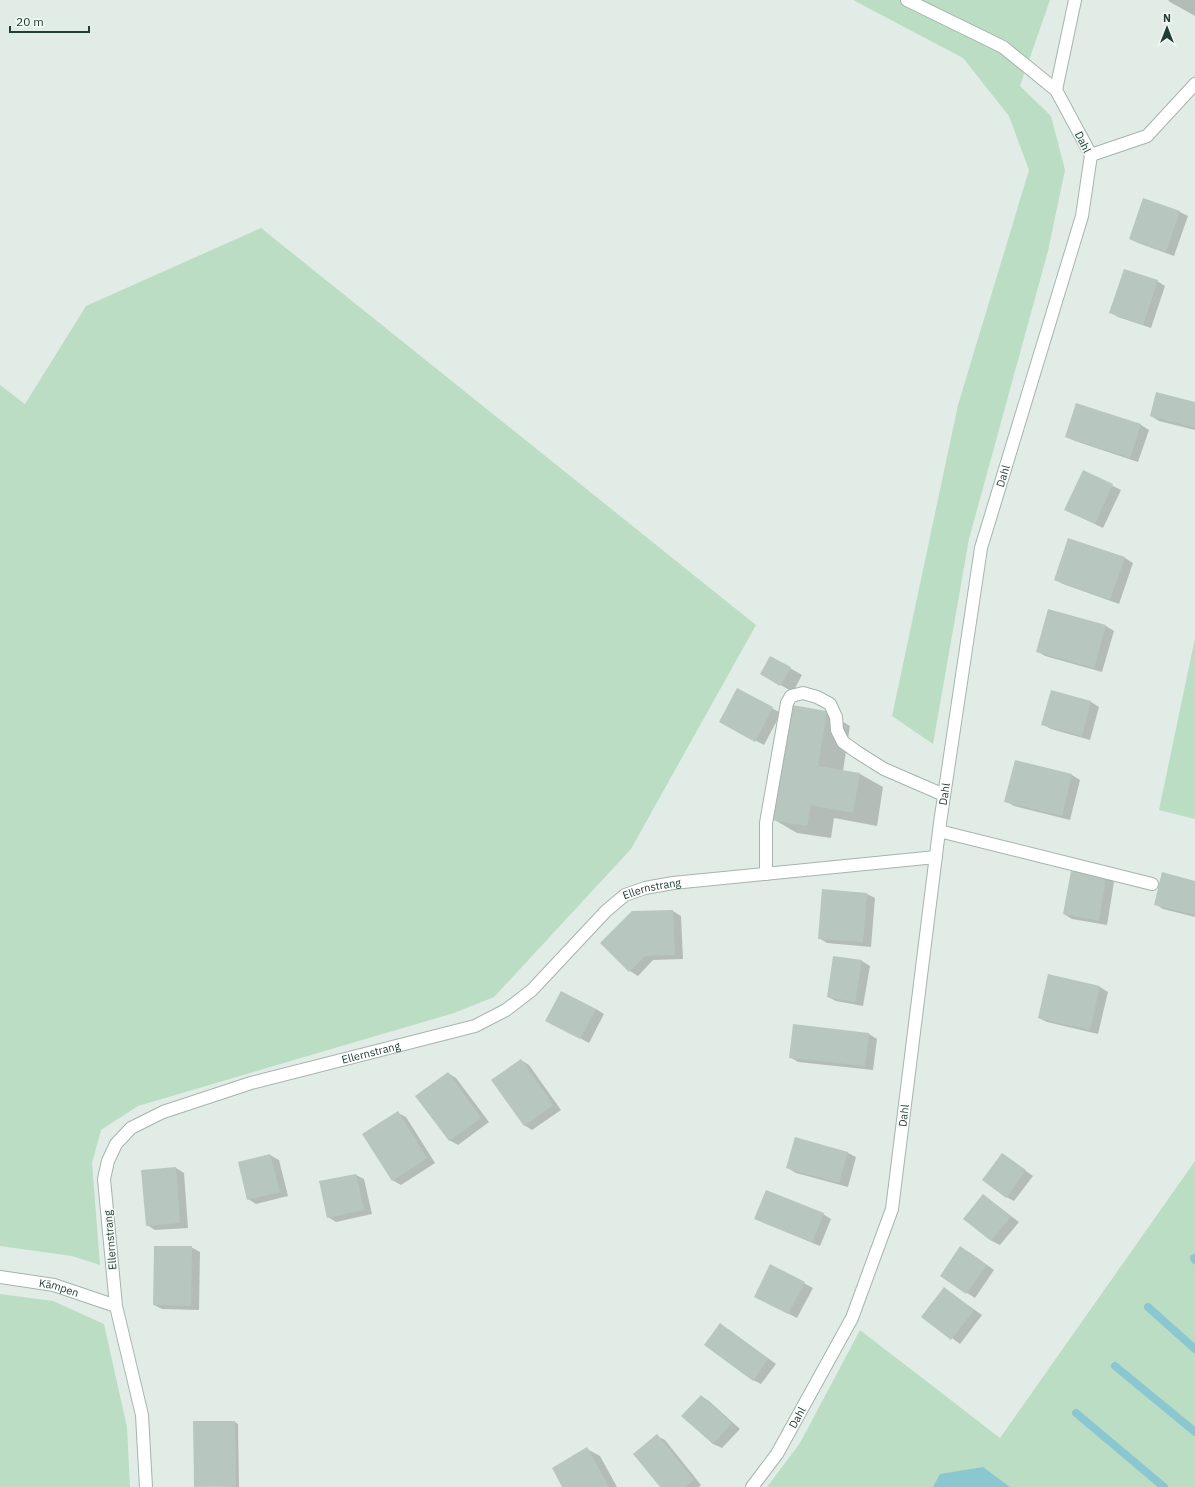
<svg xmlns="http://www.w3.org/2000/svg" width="1195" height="1487" font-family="'IBM Plex Sans',sans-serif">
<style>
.green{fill:#bbddc3}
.water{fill:#8ac7d1}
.shadow{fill:#0003}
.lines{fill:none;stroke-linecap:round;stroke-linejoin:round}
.stream{stroke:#8ac7d1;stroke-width:8}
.building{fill:#b7c7c0}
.minor-casing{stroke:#a5b4ae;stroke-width:14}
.minor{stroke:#fff;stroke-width:12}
.labels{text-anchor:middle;stroke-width:3;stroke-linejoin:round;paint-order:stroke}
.street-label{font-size:11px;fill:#223d35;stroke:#f2f8f5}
</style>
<rect width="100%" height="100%" fill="#e2ece7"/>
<!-- green -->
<path class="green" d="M 853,0 L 1050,0 L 1020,86 L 1051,116 L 1065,170 L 1048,251 L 969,539 L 933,744 L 892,716 L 958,405 L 1029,170 L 1009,116 L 963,58 Z
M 261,228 L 756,625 L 631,849 L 494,997 L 454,1013 L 138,1106 L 101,1130 L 92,1163 L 100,1265 L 72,1256 L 0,1246 L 0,385 L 25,404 L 86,306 Z
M 1195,638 L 1195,819 L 1159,810 Z
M 1195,1161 L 1195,1487 L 767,1487 L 800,1443 L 860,1330 L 1000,1438 Z
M 0,1294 L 53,1301 L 104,1324 L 127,1427 L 130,1487 L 0,1487 Z"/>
<!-- water -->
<path class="water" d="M 983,1467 L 1010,1487 L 933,1487 L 940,1474 Z"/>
<!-- shadow -->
<path class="shadow" d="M 1168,0 L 1195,0 L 1195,16 L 1170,2 Z
M 1143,199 L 1180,212 L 1188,216 L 1174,256 L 1138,243 L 1130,239 Z
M 1157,281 L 1165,286 L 1151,328 L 1118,317 L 1110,312 Z
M 1195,403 L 1195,430 L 1159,421 L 1151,416 Z
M 1077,405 L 1141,425 L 1149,430 L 1138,462 L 1075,441 L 1066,437 Z
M 1083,471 L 1121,490 L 1103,528 L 1074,514 Z
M 1069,539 L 1125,558 L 1133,563 L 1119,604 L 1063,584 L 1055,580 Z
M 1106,626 L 1114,631 L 1102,672 L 1045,656 L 1037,651 Z
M 771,657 L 802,675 L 793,692 L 761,674 Z
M 738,690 L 781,713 L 764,745 L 720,722 Z
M 1052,692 L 1091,702 L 1099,707 L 1090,740 L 1051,729 L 1042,724 Z
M 827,712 L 850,726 L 843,771 L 860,774 L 883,787 L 877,826 L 834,818 L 831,838 L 797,833 L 773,819 Z
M 1072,775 L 1080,780 L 1070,820 L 1014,806 L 1006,801 Z
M 1106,877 L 1114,882 L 1107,925 L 1072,919 L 1064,914 Z
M 1195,882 L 1195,917 L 1163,909 L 1155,904 Z
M 823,890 L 867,894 L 875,898 L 871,947 L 827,943 L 819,938 Z
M 673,911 L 681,916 L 683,959 L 653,960 L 638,976 L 630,971 L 632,912 Z
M 862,961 L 870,966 L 863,1006 L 836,1001 L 828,997 Z
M 1049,975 L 1100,987 L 1108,992 L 1098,1034 L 1047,1022 L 1039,1018 Z
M 596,1009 L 604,1014 L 589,1043 L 555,1025 Z
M 794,1025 L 869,1034 L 877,1039 L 873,1070 L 798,1062 L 790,1057 Z
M 521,1060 L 529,1065 L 561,1110 L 532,1130 L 524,1125 Z
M 448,1073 L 456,1078 L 489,1122 L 458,1145 L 449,1140 Z
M 398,1113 L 406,1117 L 435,1163 L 401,1185 L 392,1180 Z
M 848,1153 L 856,1157 L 848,1187 L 796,1173 L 788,1168 Z
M 1002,1154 L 1033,1176 L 1014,1201 L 1006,1197 Z
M 270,1155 L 279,1160 L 288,1196 L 256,1204 L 248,1199 L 239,1162 Z
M 176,1168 L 184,1173 L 188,1228 L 155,1230 L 147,1225 Z
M 356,1175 L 364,1179 L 372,1214 L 336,1222 L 328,1217 Z
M 983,1195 L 1019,1222 L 1000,1245 L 992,1241 L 964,1218 Z
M 823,1214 L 831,1219 L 820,1246 L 764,1223 L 756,1219 Z
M 191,1247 L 200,1252 L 199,1310 L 162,1309 L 154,1305 Z
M 969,1252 L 994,1270 L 975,1298 L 941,1276 Z
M 770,1265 L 813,1288 L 797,1318 L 763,1301 Z
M 944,1288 L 982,1315 L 960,1344 L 922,1316 Z
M 728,1329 L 776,1364 L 761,1384 L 753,1380 Z
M 701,1396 L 709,1401 L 740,1429 L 722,1448 L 713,1444 L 683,1416 Z
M 235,1422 L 238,1424 L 239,1487 L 195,1486 Z
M 657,1436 L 665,1440 L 701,1485 L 699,1487 L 661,1487 Z
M 587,1449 L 600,1456 L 617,1487 L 564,1487 Z"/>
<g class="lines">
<!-- stream -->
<path class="stream" d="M 1194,1258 L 1195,1260
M 1148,1307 L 1195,1349
M 1115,1366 L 1195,1432
M 1076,1413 L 1164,1487"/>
</g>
<!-- building -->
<path class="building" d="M 1143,198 L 1180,211 L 1166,252 L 1129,239 Z
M 1124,269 L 1158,280 L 1143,325 L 1109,313 Z
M 1156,392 L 1195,402 L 1195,428 L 1150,416 Z
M 1076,403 L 1141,424 L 1130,458 L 1065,437 Z
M 1083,470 L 1113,484 L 1095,524 L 1064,510 Z
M 1068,538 L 1125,557 L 1110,600 L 1054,580 Z
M 1048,609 L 1106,625 L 1094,668 L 1036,652 Z
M 770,656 L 791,667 L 780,686 L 760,674 Z
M 737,688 L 773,707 L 755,742 L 719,722 Z
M 1051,690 L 1091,701 L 1082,736 L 1041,725 Z
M 792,705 L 827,711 L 818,766 L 860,773 L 853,813 L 811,805 L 807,826 L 772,820 Z
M 1015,760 L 1072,774 L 1062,816 L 1004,802 Z
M 1071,871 L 1106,876 L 1099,921 L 1063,914 Z
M 1162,872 L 1195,881 L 1195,915 L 1154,905 Z
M 822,889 L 867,893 L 863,942 L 818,939 Z
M 673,910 L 675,955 L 645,956 L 629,972 L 600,943 L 632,911 Z
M 833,956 L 862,960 L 855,1002 L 827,997 Z
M 1048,974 L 1100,986 L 1090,1030 L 1038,1018 Z
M 561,991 L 596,1009 L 580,1039 L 545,1021 Z
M 793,1024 L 869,1033 L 865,1066 L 789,1058 Z
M 521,1059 L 553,1105 L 524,1126 L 491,1080 Z
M 448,1072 L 481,1118 L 449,1141 L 415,1096 Z
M 398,1111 L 427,1158 L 392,1181 L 362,1134 Z
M 795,1137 L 848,1152 L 839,1183 L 786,1168 Z
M 1002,1153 L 1026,1170 L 1006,1198 L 982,1180 Z
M 270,1154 L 280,1192 L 247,1200 L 238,1162 Z
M 176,1167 L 180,1223 L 146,1226 L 141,1170 Z
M 356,1174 L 364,1210 L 327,1218 L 319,1181 Z
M 766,1190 L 824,1213 L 812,1242 L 754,1219 Z
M 983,1194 L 1011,1216 L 991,1241 L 963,1219 Z
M 154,1246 L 192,1246 L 191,1306 L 153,1305 Z
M 960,1246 L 987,1265 L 966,1294 L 940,1276 Z
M 770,1264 L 805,1282 L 788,1314 L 754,1297 Z
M 944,1287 L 974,1310 L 951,1340 L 921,1317 Z
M 720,1323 L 768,1359 L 753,1381 L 704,1345 Z
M 701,1395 L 732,1423 L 713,1444 L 681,1416 Z
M 193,1421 L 235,1421 L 236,1486 L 194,1487 Z
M 657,1434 L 694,1480 L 685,1487 L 660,1487 L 633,1454 Z
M 587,1447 L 609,1487 L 562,1487 L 552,1468 Z"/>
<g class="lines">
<!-- minor casing -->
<g class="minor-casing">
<g id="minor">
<path d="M 1056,90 L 1075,0"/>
<path d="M 1091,155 L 1147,136 L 1195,84"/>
<path d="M 939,831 L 1152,884"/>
<path d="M 766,874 L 766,823 L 787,703 L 791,696 L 803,693 L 817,697 L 830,704 L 836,717 L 837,730 L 843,742 L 857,752 L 884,769 L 944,795"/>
<path id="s1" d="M 0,1277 L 54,1285 L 116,1306"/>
<path id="s2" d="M 146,1487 L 142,1415 L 116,1306 L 104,1179 L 108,1161 L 116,1144 L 131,1128 L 163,1112 L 251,1083 L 475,1026 L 506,1010 L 532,990 L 606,911 L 625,895 L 645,888 L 673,883 L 936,857"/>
<path id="s3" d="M 752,1487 L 777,1454 L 852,1318 L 892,1209 L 940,823 L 981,548 L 1082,216 L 1091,155 L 1056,90 L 1003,47 L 907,0"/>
</g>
</g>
<!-- minor -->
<use href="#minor" class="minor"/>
</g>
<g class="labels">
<!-- street labels -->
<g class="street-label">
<text transform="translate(1083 142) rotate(64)" y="4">Dahl</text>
<text dy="4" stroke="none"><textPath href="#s3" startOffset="1055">Dahl</textPath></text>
<text dy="4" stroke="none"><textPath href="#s3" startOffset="731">Dahl</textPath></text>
<text dy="4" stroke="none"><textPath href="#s2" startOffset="959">Ellernstrang</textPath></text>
<text dy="4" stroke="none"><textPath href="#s2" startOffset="623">Ellernstrang</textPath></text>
<text dy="4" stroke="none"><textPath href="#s3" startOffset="407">Dahl</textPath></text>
<text transform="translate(110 1240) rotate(-95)" y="4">Ellernstrang</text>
<text dy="4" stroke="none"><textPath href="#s1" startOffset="60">Kämpen</textPath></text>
<text dy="4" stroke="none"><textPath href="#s3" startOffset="83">Dahl</textPath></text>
</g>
</g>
<!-- north arrow -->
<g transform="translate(1167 28)" stroke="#f2f8f5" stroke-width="3" paint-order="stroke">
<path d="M0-3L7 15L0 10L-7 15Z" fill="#223d35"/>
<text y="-6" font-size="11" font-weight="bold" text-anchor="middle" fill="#223d35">N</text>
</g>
<!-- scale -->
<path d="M10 26v6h79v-6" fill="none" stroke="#223d35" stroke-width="2"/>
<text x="16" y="26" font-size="12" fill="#223d35" stroke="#f2f8f5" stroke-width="3" paint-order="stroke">20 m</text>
</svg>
